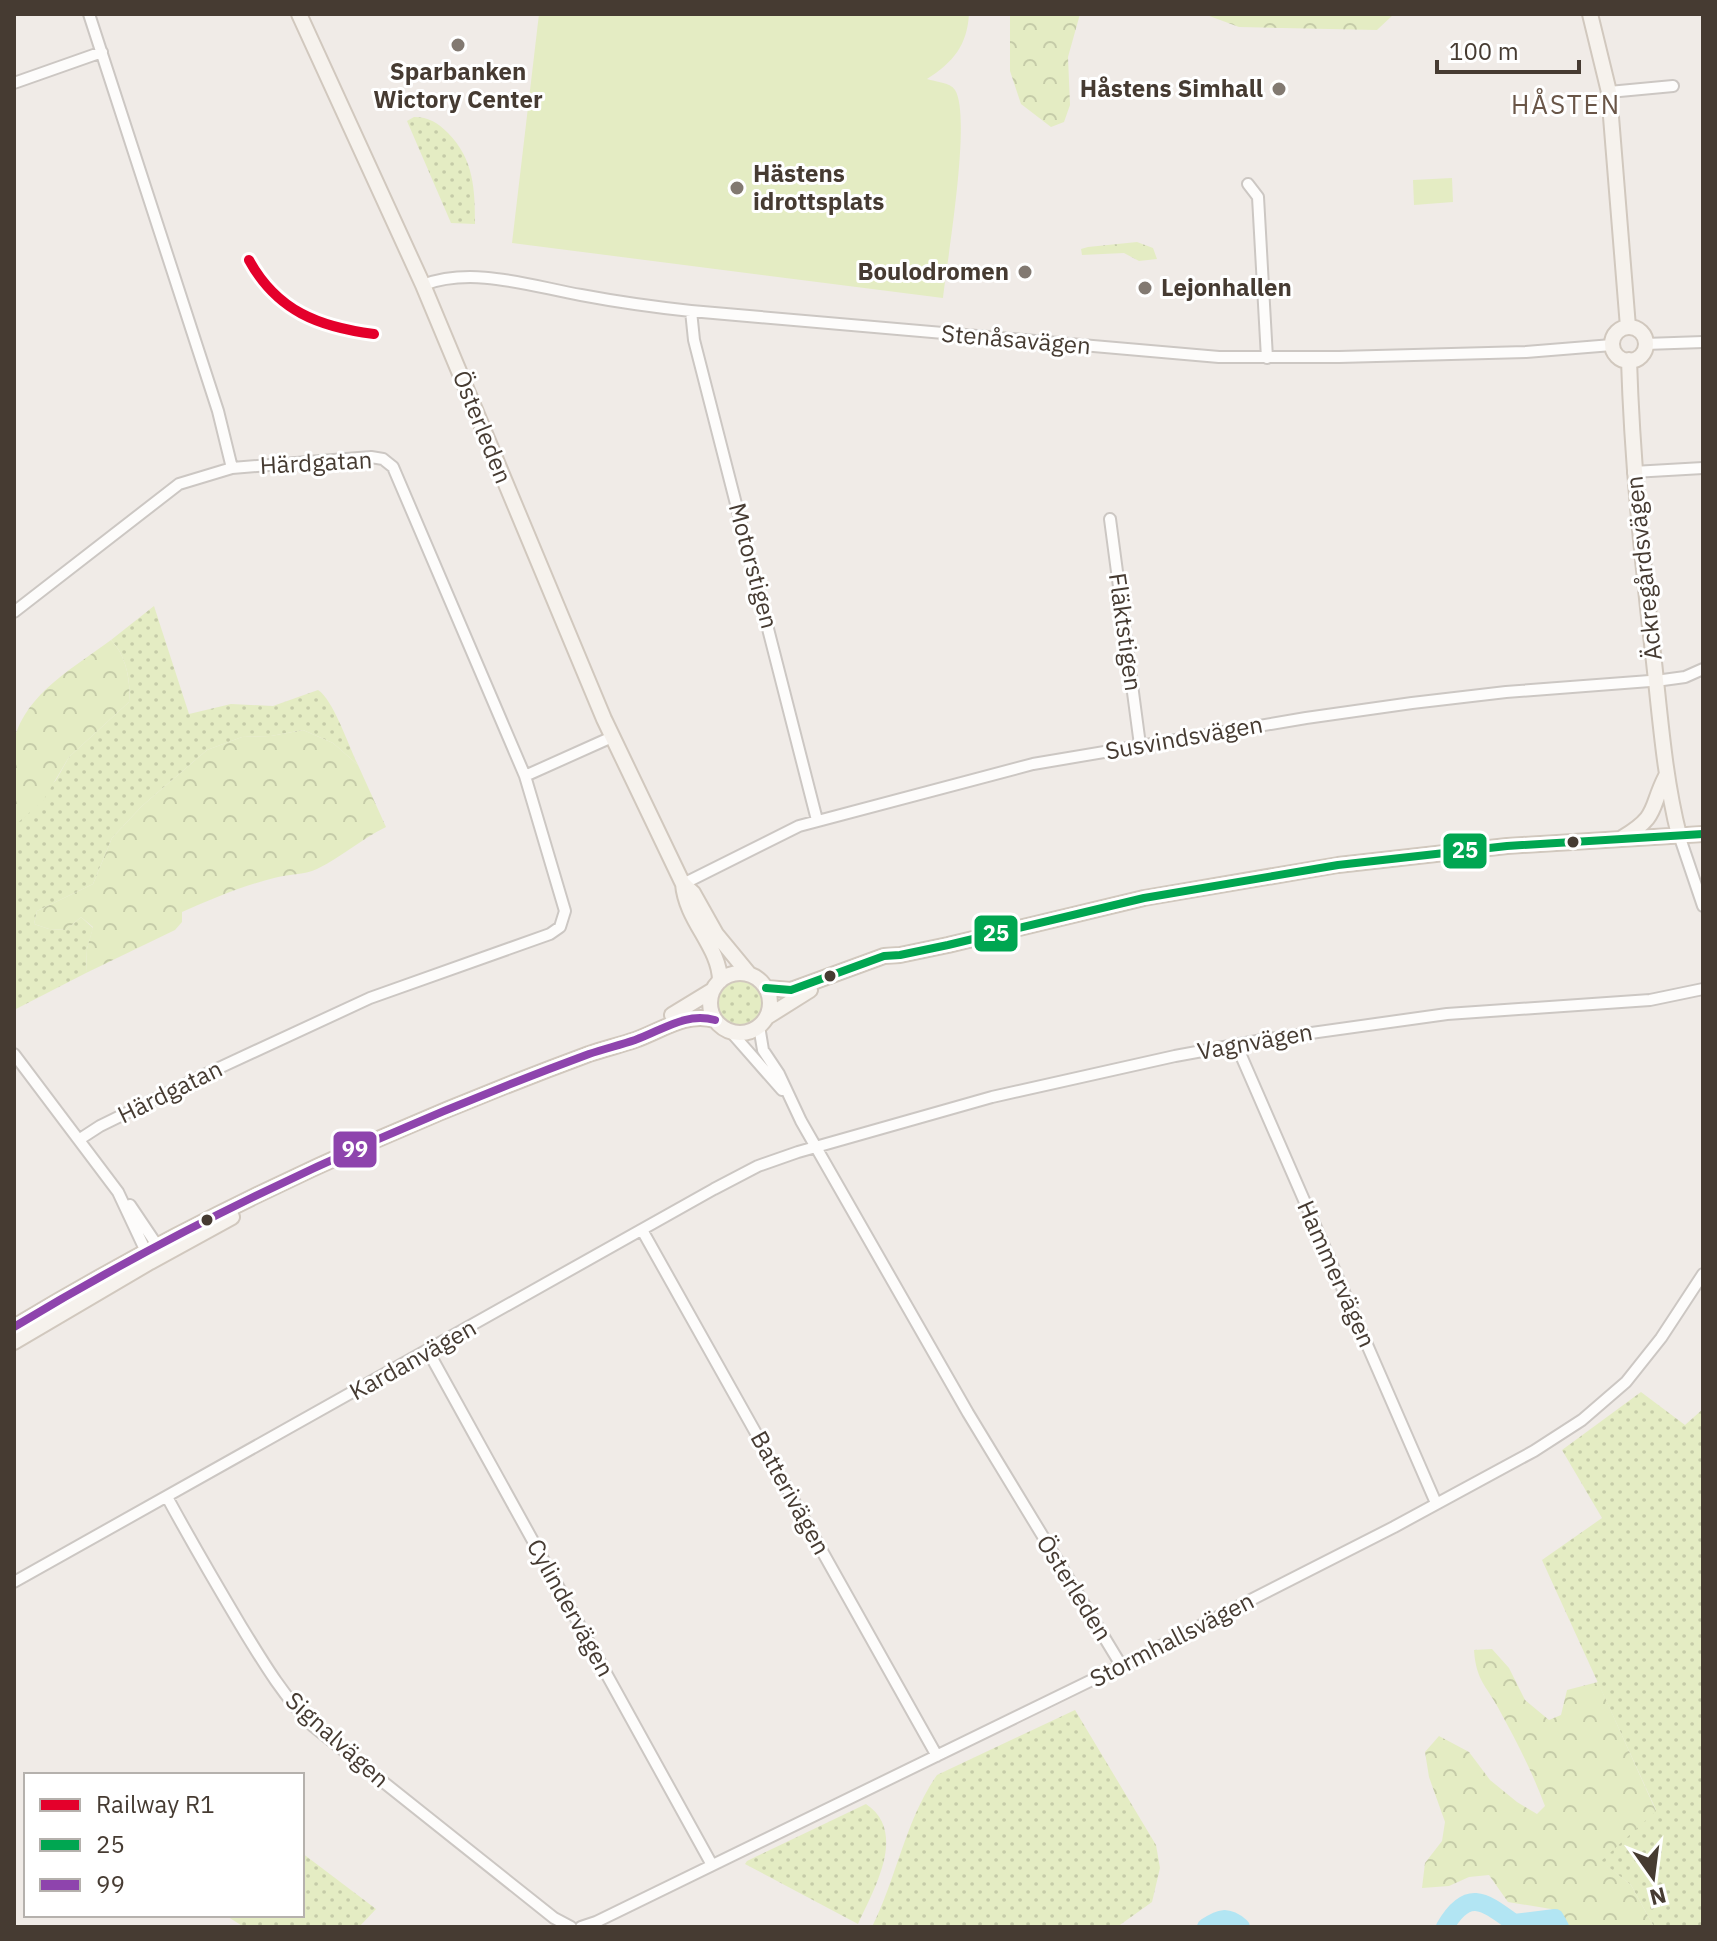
<svg xmlns="http://www.w3.org/2000/svg" width="1717" height="1941" font-family="'IBM Plex Sans',sans-serif">
<style>
.grass{fill:url(#grass-dots)}
.forest{fill:url(#forest-crowns)}
.garden{fill:#e4ecc3}
.lines{fill:none;stroke-linecap:round;stroke-linejoin:round}
.river{stroke:#b2e5f3;stroke-width:18}
.street-casing{stroke:#ccc7c3;stroke-width:14}
.secondary-casing{stroke:#d1c8be;stroke-width:18}
.street{stroke:#fdfcfb;stroke-width:10}
.secondary{stroke:#f6f2ed;stroke-width:14}
.bus-1-casing{stroke:#fff;stroke-width:14}
.bus-2-casing{stroke:#fff;stroke-width:14}
.bus-1{stroke:#00a651;stroke-width:8}
.bus-2{stroke:#8e44ad;stroke-width:8}
.rail-1-casing{stroke:#fff;stroke-width:16}
.rail-1{stroke:#e4002b;stroke-width:10}
.poi-dot{fill:#827971;stroke:#fff;stroke-width:3}
.bus-dot{fill:#463b32;stroke:#fff;stroke-width:3}
.labels{text-anchor:middle;stroke-width:6;stroke-linejoin:round;paint-order:stroke}
.poi-label{font-size:24px;font-weight:bold;fill:#463b32;stroke:#fff;text-anchor:end}
.street-label{font-size:24px;fill:#463b32;stroke:#fff}
.neighbourhood-label{font-size:26px;letter-spacing:2px;fill:#6a5648;stroke:#fff}
.line-badge{stroke:#fff;stroke-width:3}
.badge-label{font-size:22px;text-anchor:middle;font-weight:bold;fill:#fff}
</style>
<defs>
<pattern id="grass-dots" width="8" height="8" patternUnits="userSpaceOnUse" patternTransform="scale(2)"><rect width="8" height="8" fill="#e4ecc3"/><path d="M2 2h.1M6 6h.1" fill="none" stroke="#c5cba8" stroke-width="1.8" stroke-linecap="round"/></pattern>
<pattern id="forest-crowns" width="20" height="18" patternUnits="userSpaceOnUse" patternTransform="scale(2)"><rect width="20" height="18" fill="#e4ecc3"/><path d="M2 6a3 3 0 1 1 6 0M12 15a3 3 0 1 1 6 0" fill="none" stroke="#c5cba8"/></pattern>
</defs>
<rect width="100%" height="100%" fill="#f0ebe7"/>
<!-- grass -->
<path class="grass" d="M 414,117 C 429,117 438,123 448,133 C 474,159 475,190 475,224 L 451,223 L 407,121 Z
M 154,606 L 189,714 L 231,704 L 273,706 L 318,690 C 333,699 349,747 358,765 L 333,743 L 303,730 L 271,736 L 242,737 L 207,750 L 142,806 L 112,838 L 93,884 L 37,911 L 34,924 L 49,929 L 66,930 L 81,917 L 93,928 L 87,949 L 86,973 L 14,1010 L 14,826 L 56,780 L 69,757 L 129,702 C 131,681 126,655 111,640 Z
M716 1003a24 24 0 1 1 48 0a24 24 0 1 1-48 0Z
M 1641,1392 L 1685,1425 L 1703,1409 L 1703,1927 L 1654,1927 L 1631,1885 L 1600,1861 L 1656,1810 L 1542,1560 L 1602,1518 L 1562,1450 Z
M 1075,1710 L 1156,1845 L 1160,1868 L 1152,1902 L 1117,1927 L 872,1927 C 897,1877 905,1821 937,1775 Z
M 866,1804 C 908,1832 874,1889 858,1924 L 745,1864 L 747,1861 Z
M 302,1853 L 376,1909 L 359,1927 L 244,1927 L 225,1915 L 302,1915 Z"/>
<!-- forest -->
<path class="forest" d="M 1010,14 L 1080,14 L 1068,57 L 1070,105 L 1064,122 L 1051,127 L 1021,104 L 1010,71 Z
M 1204,14 L 1394,14 L 1377,30 L 1239,27 Z
M 1137,242 L 1153,248 L 1157,259 L 1139,261 L 1124,253 L 1082,255 L 1081,249 L 1088,247 Z
M 111,640 C 126,655 131,681 129,702 L 69,757 L 43,801 L 14,826 C 14,805 10,758 14,740 C 26,693 75,667 111,640 Z
M 303,730 L 333,743 L 358,765 L 386,827 C 361,839 342,857 317,869 C 304,875 288,874 274,878 C 242,886 212,899 182,912 L 182,922 L 175,930 L 86,973 L 87,949 L 93,927 L 81,917 L 66,930 L 49,929 L 34,924 L 37,911 L 93,884 L 112,838 L 142,806 L 207,750 L 242,737 L 271,736 Z
M 1492,1649 L 1509,1668 L 1525,1700 L 1549,1720 L 1561,1715 L 1567,1690 L 1598,1682 L 1656,1811 L 1601,1861 L 1631,1885 L 1654,1927 L 1569,1927 L 1551,1909 L 1508,1902 L 1489,1875 L 1469,1877 L 1449,1886 L 1422,1888 L 1425,1863 L 1442,1841 L 1445,1822 L 1429,1777 L 1425,1752 L 1439,1736 L 1469,1752 L 1490,1780 L 1517,1802 L 1537,1814 L 1545,1806 C 1533,1774 1518,1744 1501,1713 C 1488,1687 1476,1682 1474,1650 Z"/>
<!-- garden -->
<path class="garden" d="M 539,14 L 969,14 C 967,46 953,62 927,79 C 935,82 950,82 955,90 C 972,116 947,261 943,298 L 512,243 Z
M 1452,178 L 1453,202 L 1414,205 L 1413,180 Z"/>
<g class="lines">
<!-- river -->
<path class="river" d="M 1206,1927 C 1220,1918 1227,1915 1241,1927
M 1445,1927 C 1468,1887 1485,1902 1514,1923 L 1555,1918 L 1560,1927"/>
<!-- street casing -->
<g class="street-casing">
<path id="street" d="M 14,83 L 102,52
M 1609,92 L 1673,86
M 1248,184 L 1258,197 L 1267,358
M 423,285 C 473,266 530,286 581,295 C 618,302 654,307 691,311 L 1219,357 L 1339,357 L 1526,352 L 1612,345
M 691,311 L 694,340 L 817,820
M 1645,344 L 1703,342
M 1633,472 L 1703,468
M 1110,519 L 1140,745
M 14,612 L 179,484 L 232,468
M 525,776 L 612,737
M 1679,835 L 1703,906
M 683,884 L 799,826 L 1033,764 L 1306,718 L 1412,703 L 1506,692 L 1663,680 L 1685,677 L 1703,669
M 759,1026 L 763,1050 L 779,1074 L 801,1121 L 968,1413 L 1121,1665
M 731,1032 L 782,1090
M 1236,1044 L 1436,1503
M 14,1054 L 118,1192 L 149,1258
M 80,1139 L 100,1126 L 206,1074 L 370,998 L 550,934 L 560,927 L 565,911 L 525,776 L 393,467 L 383,459 L 371,457 L 232,468 L 218,411 L 89,14
M 130,1205 L 161,1251
M 642,1230 L 937,1756
M 428,1351 L 712,1865
M 167,1497 C 191,1541 216,1584 241,1626 C 263,1662 283,1696 313,1726 L 554,1918 L 571,1927
M 14,1582 L 714,1189 L 758,1166 L 798,1152 L 992,1097 L 1175,1056 L 1268,1039 L 1447,1014 L 1650,1000 L 1703,989
M 581,1927 L 596,1922 L 1133,1660 L 1394,1527 L 1534,1451 L 1582,1420 L 1626,1382 L 1661,1338 L 1703,1274"/>
</g>
<!-- secondary casing -->
<g class="secondary-casing">
<path id="secondary" d="M 299,14 L 423,285 L 604,719 L 683,884 C 686,921 720,947 720,981
M 1590,14 L 1609,92 L 1628,327
M1612 344a17 17 0 1 1 34 0a17 17 0 1 1-34 0Z
M 1629,360 C 1632,459 1642,556 1653,653 C 1660,714 1664,776 1679,835
M 1622,838 C 1660,815 1649,809 1666,776
M 683,884 L 693,893 L 716,934 L 749,974
M710 1003a30 30 0 1 1 60 0a30 30 0 1 1-60 0Z
M 766,988 L 791,990 L 884,956 L 900,955 L 948,945 L 1144,898 L 1338,865 L 1507,846 L 1703,834
M 672,1015 L 713,990
M 767,1017 L 810,990
M 14,1327 C 196,1217 389,1128 589,1054 C 604,1049 620,1045 635,1040 C 663,1030 685,1012 715,1020
M 14,1342 L 150,1262 L 232,1217"/>
</g>
<!-- street -->
<use href="#street" class="street"/>
<!-- secondary -->
<use href="#secondary" class="secondary"/>
<!-- bus-1 casing -->
<g class="bus-1-casing">
<path id="bus-1" d="M 766,988 L 791,990 L 884,956 L 900,955 L 948,945 L 1144,898 L 1338,865 L 1507,846 L 1703,834"/>
</g>
<!-- bus-2 casing -->
<g class="bus-2-casing">
<path id="bus-2" d="M 14,1327 C 196,1217 389,1128 589,1054 C 604,1049 620,1045 635,1040 C 663,1030 685,1012 715,1020"/>
</g>
<!-- bus-1 -->
<use href="#bus-1" class="bus-1"/>
<!-- bus-2 -->
<use href="#bus-2" class="bus-2"/>
<!-- rail-1 casing -->
<g class="rail-1-casing">
<path id="rail-1" d="M 249,260 C 277,311 319,327 374,334"/>
</g>
<!-- rail-1 -->
<use href="#rail-1" class="rail-1"/>
</g>
<!-- markers -->
<g class="poi-dot">
<circle cx="458" cy="45" r="8"/>
<circle cx="1279" cy="89" r="8"/>
<circle cx="737" cy="188" r="8"/>
<circle cx="1025" cy="272" r="8"/>
<circle cx="1145" cy="288" r="8"/>
</g>
<g class="bus-dot">
<circle cx="1573" cy="842" r="7"/>
<circle cx="830" cy="976" r="7"/>
<circle cx="207" cy="1220" r="7"/>
</g>
<g class="labels">
<!-- poi labels -->
<g class="poi-label">
<text x="458" y="80" text-anchor="middle">Sparbanken<tspan x="458" dy="28">Wictory Center</tspan></text>
<text x="1263" y="97">Håstens Simhall</text>
<text x="753" y="182" text-anchor="start">Hästens<tspan x="753" dy="28">idrottsplats</tspan></text>
<text x="1009" y="280">Boulodromen</text>
<text x="1161" y="296" text-anchor="start">Lejonhallen</text>
</g>
<!-- street labels -->
<g class="street-label">
<text transform="translate(1016 340) rotate(5)" y="8">Stenåsavägen</text>
<text transform="translate(482 427) rotate(68)" y="8">Österleden</text>
<text transform="translate(316 463) rotate(-3)" y="8">Härdgatan</text>
<text transform="translate(753 566) rotate(75)" y="8">Motorstigen</text>
<text transform="translate(1644 568) rotate(-96)" y="8">Äckregårdsvägen</text>
<text transform="translate(1125 632) rotate(82)" y="8">Fläktstigen</text>
<text transform="translate(1184 738) rotate(-10)" y="8">Susvindsvägen</text>
<text transform="translate(1255 1042) rotate(-10)" y="8">Vagnvägen</text>
<text transform="translate(170 1092) rotate(-26)" y="8">Härdgatan</text>
<text transform="translate(1336 1274) rotate(66)" y="8">Hammervägen</text>
<text transform="translate(413 1360) rotate(-29)" y="8">Kardanvägen</text>
<text transform="translate(790 1493) rotate(61)" y="8">Batterivägen</text>
<text transform="translate(1074 1588) rotate(58)" y="8">Österleden</text>
<text transform="translate(570 1608) rotate(61)" y="8">Cylindervägen</text>
<text transform="translate(1172 1640) rotate(-27)" y="8">Stormhallsvägen</text>
<text transform="translate(337 1740) rotate(42)" y="8">Signalvägen</text>
</g>
<!-- neighbourhood labels -->
<g class="neighbourhood-label">
<text x="1566" y="114">HÅSTEN</text>
</g>
</g>
<g class="line-badge">
<rect x="1442" y="832" width="46" height="38" rx="8" fill="#00a651"/>
<rect x="973" y="914" width="46" height="39" rx="8" fill="#00a651"/>
<rect x="332" y="1130" width="46" height="39" rx="8" fill="#8e44ad"/>
</g>
<g class="badge-label">
<text x="1465" y="858">25</text>
<text x="996" y="941">25</text>
<text x="355" y="1157">99</text>
</g>
<!-- border -->
<rect width="1717" height="1941" fill="none" stroke="#463b32" stroke-width="32"/>
<!-- legend -->
<rect x="24" y="1773" width="280" height="144" fill="#ffffff" stroke="#b5b1ad" stroke-width="2"/>
<rect x="40" y="1799" width="40" height="12" fill="#e4002b" stroke="#b5b1ad" stroke-width="2"/>
<text x="96" y="1813" font-size="24" fill="#463b32">Railway R1</text>
<rect x="40" y="1839" width="40" height="12" fill="#00a651" stroke="#b5b1ad" stroke-width="2"/>
<text x="96" y="1853" font-size="24" fill="#463b32">25</text>
<rect x="40" y="1879" width="40" height="12" fill="#8e44ad" stroke="#b5b1ad" stroke-width="2"/>
<text x="96" y="1893" font-size="24" fill="#463b32">99</text>
<!-- north arrow -->
<g transform="translate(1653 1877) rotate(166)" stroke="#ffffff" stroke-width="6" paint-order="stroke">
<path d="M0-6L14 30L0 20L-14 30Z" fill="#463b32"/>
<text y="-12" font-size="22" font-weight="bold" text-anchor="middle" fill="#463b32">N</text>
</g>
<!-- scale -->
<path d="M1437 60v12h142v-12" fill="none" stroke="#463b32" stroke-width="4"/>
<text x="1449" y="60" font-size="24" fill="#463b32" stroke="#ffffff" stroke-width="6" paint-order="stroke">100 m</text>
</svg>
